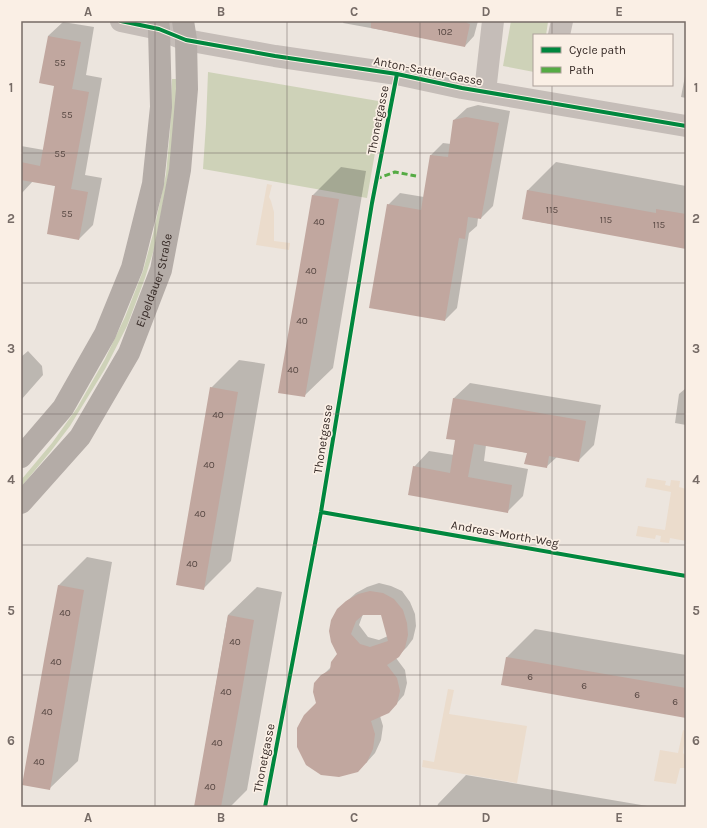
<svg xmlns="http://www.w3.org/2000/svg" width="707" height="828" font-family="Karla,sans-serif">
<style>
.green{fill:#ced2b8}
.plaza{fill:#ebdccc}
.shadow{fill:#0003;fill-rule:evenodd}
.building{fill:#c1a79f;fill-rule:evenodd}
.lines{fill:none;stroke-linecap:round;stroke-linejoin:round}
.minor{stroke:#c5bdb8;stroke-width:22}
.major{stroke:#b4aca7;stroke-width:22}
.quiet{stroke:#55ab44;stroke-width:3;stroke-dasharray:6 3;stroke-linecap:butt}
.cycleway-casing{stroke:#faefe5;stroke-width:6}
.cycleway{stroke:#00873e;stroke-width:4}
.grid{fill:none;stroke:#766b66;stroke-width:1;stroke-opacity:0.55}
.labels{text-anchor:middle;stroke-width:3.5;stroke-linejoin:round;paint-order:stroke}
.number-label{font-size:10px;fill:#594944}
.street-label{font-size:12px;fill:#362a26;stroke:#faefe5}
.neatline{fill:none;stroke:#766b66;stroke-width:1.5}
.grid-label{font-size:13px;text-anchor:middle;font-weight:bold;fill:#766b66}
</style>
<rect width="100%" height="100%" fill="#ece5de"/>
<!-- green -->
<path class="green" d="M 511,21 L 548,22 L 546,35 L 534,35 L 534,72 L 503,66 Z
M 208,72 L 384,102 L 367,198 L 203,169 L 206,124 Z
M 172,79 L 177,79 L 174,145 L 155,246 L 145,278 L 127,326 L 105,369 L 70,426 L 51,451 L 21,487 L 21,480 L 52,443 L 77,408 L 105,359 L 125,317 L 143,271 L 153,234 L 166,174 L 170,131 Z"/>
<!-- plaza -->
<path class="plaza" d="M 267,184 L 272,185 L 269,197 L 271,201 L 274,212 L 274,241 L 290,243 L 289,250 L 256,245 Z
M 647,478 L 666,481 L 665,485 L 670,486 L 671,480 L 680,481 L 679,487 L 686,489 L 686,541 L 670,538 L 669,543 L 660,542 L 661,536 L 656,535 L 655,539 L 636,536 L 638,526 L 665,530 L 671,492 L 645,487 Z
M 448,689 L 454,690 L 449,714 L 527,726 L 517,783 L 422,767 L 423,760 L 434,762 Z
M 683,730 L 686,731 L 683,753 L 686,756 L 686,768 L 680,768 L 676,784 L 654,781 L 660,750 L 678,753 Z"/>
<!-- shadow -->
<path class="shadow" d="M 344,21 L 478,21 L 474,36 L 465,46 L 398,33 L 343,23 Z
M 63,22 L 94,27 L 86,75 L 102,78 L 85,175 L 102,178 L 93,225 L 79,239 L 56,186 L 33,181 L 21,194 L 21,146 L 44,150 L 56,85 L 48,36 Z
M 686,71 L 686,98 L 681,97 Z
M 478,105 L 510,111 L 493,206 L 481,218 L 478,218 L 477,226 L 469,233 L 457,308 L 445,320 L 388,205 L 400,193 L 424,197 L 431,155 L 443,143 L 451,144 L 454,120 L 467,108 Z
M 556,162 L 686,186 L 686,247 L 523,219 L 528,190 Z
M 341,167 L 366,171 L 333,368 L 304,396 L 313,195 Z
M 28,351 L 42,366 L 43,375 L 21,400 L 21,357 Z
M 239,360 L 265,364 L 231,561 L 203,589 L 211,388 Z
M 470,383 L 601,405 L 594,445 L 578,461 L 557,457 L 546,467 L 528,453 L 486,445 L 484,461 L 528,469 L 523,496 L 507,512 L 414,467 L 429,451 L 454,455 L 456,439 L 454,398 Z
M 686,388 L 686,425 L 675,423 L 679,394 Z
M 87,557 L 112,562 L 78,761 L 49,789 L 59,585 Z
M 379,583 L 391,586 L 402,591 L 410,602 L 415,614 L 416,626 L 413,639 L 407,647 L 396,658 L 405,670 L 407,683 L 404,695 L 397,703 L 380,716 L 383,726 L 381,740 L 375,753 L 366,763 L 317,703 L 322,676 L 331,667 L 339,654 L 347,601 L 356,593 L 367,587 ZM 363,614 L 382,614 L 388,636 L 379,640 L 368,637 L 359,625 Z
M 257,587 L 282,592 L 247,790 L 230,807 L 195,807 L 228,615 Z
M 535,629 L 686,655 L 686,717 L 502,684 L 507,657 Z
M 466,775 L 653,807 L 437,807 L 438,804 Z"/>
<!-- building -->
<path class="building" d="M 371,21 L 466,21 L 467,23 L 470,24 L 465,47 L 371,28 Z
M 48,36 L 81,42 L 72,89 L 89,92 L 71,189 L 88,192 L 79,240 L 47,234 L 55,186 L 21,180 L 21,162 L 40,166 L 54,86 L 39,83 Z
M 466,117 L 499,123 L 481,219 L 468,217 L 465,239 L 459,238 L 445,321 L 369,308 L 387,204 L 421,210 L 430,155 L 448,157 L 453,120 Z
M 527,190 L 656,213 L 656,209 L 686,214 L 686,249 L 522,219 Z
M 312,195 L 339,199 L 305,397 L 278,393 Z
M 210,387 L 238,392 L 204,590 L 176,585 Z
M 453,398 L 586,421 L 579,462 L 549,456 L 547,468 L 524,464 L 527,453 L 474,444 L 468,477 L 512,485 L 508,513 L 408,495 L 413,466 L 450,473 L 455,440 L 446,439 Z
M 58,585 L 84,590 L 50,790 L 22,785 L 45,655 Z
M 370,591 L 383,593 L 394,599 L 403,610 L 407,623 L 408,635 L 405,648 L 399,657 L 387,665 L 397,678 L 400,691 L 397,704 L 389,713 L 371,721 L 375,734 L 373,749 L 367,762 L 358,772 L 339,777 L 321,775 L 306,765 L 297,747 L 297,728 L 304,715 L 316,703 L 313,692 L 314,683 L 321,675 L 330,670 L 331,662 L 337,654 L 331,642 L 329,631 L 331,620 L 337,609 L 346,601 L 358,594 ZM 363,615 L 381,615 L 388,641 L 370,647 L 360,644 L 351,634 L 356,621 Z
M 228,615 L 254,620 L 240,702 L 221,807 L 194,807 Z
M 506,657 L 686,688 L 686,718 L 501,685 Z"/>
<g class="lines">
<!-- minor -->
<path class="minor" d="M 121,21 L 159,29 L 186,40 L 275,56 L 397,74 L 462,88 L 686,126
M 559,35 L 562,21
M 485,92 L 493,21"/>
<!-- major -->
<g class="major">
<path d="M 21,457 L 63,408 L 105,334 L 132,268 L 153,184 L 161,107 L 159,29 L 158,21"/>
<path id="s1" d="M 21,503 L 80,437 L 129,353 L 161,270 L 180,170 L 187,89 L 186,40 L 183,21"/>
</g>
<!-- quiet -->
<path class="quiet" d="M 376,179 L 395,172 L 416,176"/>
<!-- cycleway casing -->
<g class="cycleway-casing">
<path id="cycleway" d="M 121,21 L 159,29 L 186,40 L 275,56 L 397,74 L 462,88 L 686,126
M 321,512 L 686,576
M 265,807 L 321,512 L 372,203 L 397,74"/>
</g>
<!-- cycleway -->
<use href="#cycleway" class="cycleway"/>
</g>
<!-- grid -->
<path class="grid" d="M 155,21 L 155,807M 287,21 L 287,807M 420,21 L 420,807M 552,21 L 552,35M 552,85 L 552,807M 21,153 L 686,153M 21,283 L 686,283M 21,414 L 686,414M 21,545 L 686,545M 21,675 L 686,675"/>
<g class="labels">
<!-- number labels -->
<g class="number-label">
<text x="445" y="35">102</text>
<text x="60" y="66">55</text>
<text x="67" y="118">55</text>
<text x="60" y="157">55</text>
<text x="552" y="213">115</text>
<text x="67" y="217">55</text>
<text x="606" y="223">115</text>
<text x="319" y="225">40</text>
<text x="659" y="228">115</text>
<text x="311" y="274">40</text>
<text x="302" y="324">40</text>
<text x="293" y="373">40</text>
<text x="218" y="418">40</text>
<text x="209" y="468">40</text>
<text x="200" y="517">40</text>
<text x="192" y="567">40</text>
<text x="65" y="616">40</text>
<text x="235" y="645">40</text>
<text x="56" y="665">40</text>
<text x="530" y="680">6</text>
<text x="584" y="689">6</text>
<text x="226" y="695">40</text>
<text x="637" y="698">6</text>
<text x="675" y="705">6</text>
<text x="47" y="715">40</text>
<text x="217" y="746">40</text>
<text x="39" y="765">40</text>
<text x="210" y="790">40</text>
</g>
<!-- street labels -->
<g class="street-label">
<text transform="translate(428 71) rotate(11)" y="4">Anton-Sattler-Gasse</text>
<text transform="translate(378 120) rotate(-79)" y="4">Thonetgasse</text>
<text dy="4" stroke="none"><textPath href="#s1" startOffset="263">Eipeldauer Straße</textPath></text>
<text transform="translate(323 439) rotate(-81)" y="4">Thonetgasse</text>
<text transform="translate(505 534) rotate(10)" y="4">Andreas-Morth-Weg</text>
<text transform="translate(264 758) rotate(-79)" y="4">Thonetgasse</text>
</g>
</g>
<!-- border -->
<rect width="707" height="828" fill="none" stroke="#faefe5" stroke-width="44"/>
<!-- legend -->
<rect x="533" y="34" width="140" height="52" fill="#faefe5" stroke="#aca099"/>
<rect x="541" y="47" width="20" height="6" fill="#00873e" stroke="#aca099"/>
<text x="569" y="54" font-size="12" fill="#362a26">Cycle path</text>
<rect x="541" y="67" width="20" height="6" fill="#55ab44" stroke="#aca099"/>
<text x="569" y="74" font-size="12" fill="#362a26">Path</text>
<rect x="22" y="22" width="663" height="784" class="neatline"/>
<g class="grid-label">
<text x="88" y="16">A</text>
<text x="221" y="16">B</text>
<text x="354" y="16">C</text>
<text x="486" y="16">D</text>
<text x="619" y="16">E</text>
<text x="11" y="92">1</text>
<text x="696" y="92">1</text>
<text x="11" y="223">2</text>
<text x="696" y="223">2</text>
<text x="11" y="353">3</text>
<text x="696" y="353">3</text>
<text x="11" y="484">4</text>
<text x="696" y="484">4</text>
<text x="11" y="615">5</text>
<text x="696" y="615">5</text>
<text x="11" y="745">6</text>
<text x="696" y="745">6</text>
<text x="88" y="822">A</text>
<text x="221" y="822">B</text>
<text x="354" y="822">C</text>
<text x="486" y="822">D</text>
<text x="619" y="822">E</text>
</g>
</svg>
